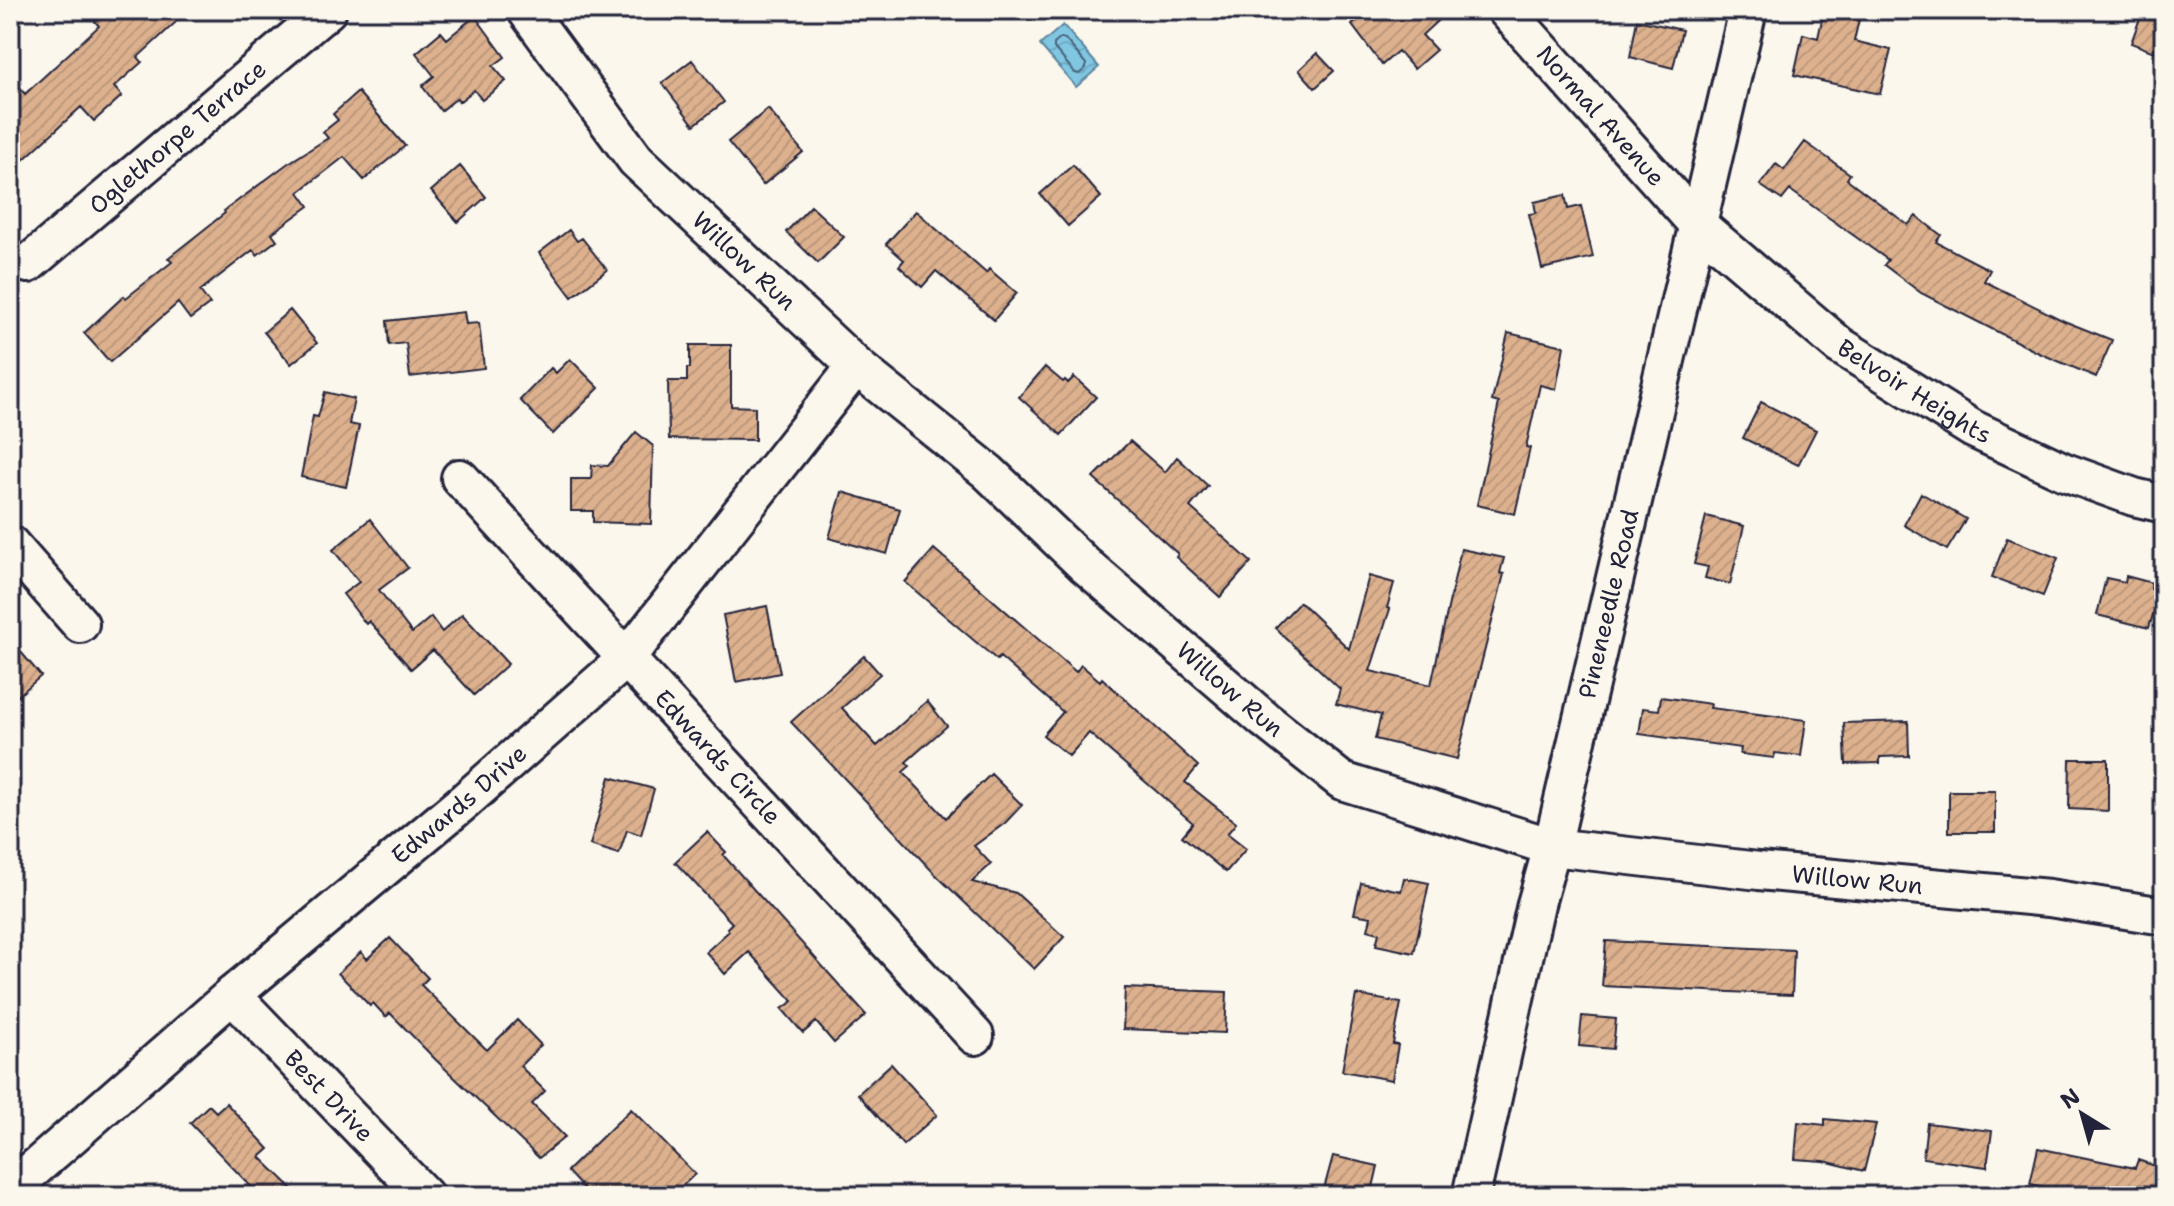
<svg xmlns="http://www.w3.org/2000/svg" width="2174" height="1206" font-family="'Shantell Sans',sans-serif">
<style>
.water{fill:url(#water-waves);stroke:#5b859f;stroke-width:2}
.lines{fill:none;stroke-linecap:round;stroke-linejoin:round}
.shore{stroke:#48647e;stroke-width:2}
.building{fill:url(#building-hatch);stroke:#22223b;stroke-width:2}
.minor-casing{stroke:#22223b;stroke-width:42}
.minor{stroke:#fbf7ec;stroke-width:36}
.labels{text-anchor:middle;stroke-width:6;stroke-linejoin:round;paint-order:stroke}
.street-label{font-size:24px;fill:#22223b;stroke:#fbf7ec}
</style>
<defs>
<pattern id="water-waves" width="16" height="10" patternUnits="userSpaceOnUse" patternTransform="scale(2)"><rect width="16" height="10" fill="#81c7e2"/><path d="M0 5q4-4 8 0t8 0" fill="none" stroke="#6fabc3"/></pattern>
<pattern id="building-hatch" width="6" height="6" patternUnits="userSpaceOnUse" patternTransform="scale(2)"><rect width="6" height="6" fill="#ddb18e"/><path d="M-1 1l2-2M0 6l6-6M5 7l2-2" fill="none" stroke="#bd987b"/></pattern>
</defs>
<rect width="100%" height="100%" fill="#fbf7ec"/>
<filter id="ink" filterUnits="userSpaceOnUse"><feTurbulence type="fractalNoise" baseFrequency=".0125" numOctaves="2"/><feDisplacementMap in="SourceGraphic" scale="16" xChannelSelector="R" yChannelSelector="G"/><feConvolveMatrix kernelMatrix="1 2 1 2 8 2 1 2 1" color-interpolation-filters="sRGB"/></filter>
<g filter="url(#ink)">
<!-- water -->
<path class="water" d="M 1063,25 L 1099,67 L 1076,87 L 1040,45 Z"/>
<g class="lines">
<!-- shore -->
<path class="shore" d="M 1061,38 L 1065,39 L 1086,64 L 1086,68 L 1079,74 L 1075,73 L 1054,48 L 1054,44 Z"/>
</g>
<!-- building -->
<path class="building" d="M 85,10 L 189,10 L 138,57 L 142,62 L 114,87 L 122,96 L 94,121 L 81,107 L 10,172 L 10,77 L 25,94 L 99,26 Z
M 1344,10 L 1449,10 L 1422,35 L 1436,50 L 1414,69 L 1398,51 L 1382,65 L 1352,25 L 1355,22 Z
M 1824,10 L 1860,15 L 1854,41 L 1891,50 L 1880,94 L 1794,75 L 1803,34 L 1818,38 Z
M 2143,10 L 2164,16 L 2154,52 L 2131,43 Z
M 475,16 L 505,57 L 493,66 L 506,81 L 482,100 L 474,90 L 459,102 L 457,98 L 441,111 L 422,86 L 434,76 L 416,53 L 441,32 L 447,39 Z
M 1637,20 L 1682,30 L 1673,68 L 1630,57 Z
M 1317,53 L 1334,71 L 1315,88 L 1299,70 Z
M 692,60 L 724,102 L 694,125 L 662,83 Z
M 358,92 L 405,146 L 364,180 L 344,157 L 299,192 L 309,206 L 272,233 L 277,240 L 257,255 L 253,250 L 200,291 L 210,304 L 190,319 L 178,303 L 110,362 L 84,333 L 124,296 L 126,298 L 172,262 L 168,258 L 225,213 L 224,211 L 287,164 L 328,138 L 323,132 L 338,120 L 333,114 Z
M 768,109 L 803,152 L 763,185 L 728,142 Z
M 1805,142 L 1850,174 L 1847,179 L 1908,225 L 1916,216 L 1941,235 L 1936,242 L 1990,270 L 1984,281 L 2064,321 L 2112,340 L 2096,377 L 2039,353 L 1921,293 L 1884,265 L 1888,260 L 1790,190 L 1782,200 L 1760,185 L 1776,164 L 1784,170 Z
M 1073,165 L 1101,197 L 1068,226 L 1040,194 Z
M 460,166 L 486,197 L 458,222 L 431,191 Z
M 1565,195 L 1568,209 L 1581,206 L 1593,257 L 1542,269 L 1529,214 L 1536,213 L 1534,202 Z
M 811,206 L 844,237 L 818,263 L 786,232 Z
M 916,211 L 986,273 L 989,269 L 1017,293 L 994,320 L 936,271 L 922,287 L 899,266 L 904,260 L 886,244 Z
M 569,230 L 577,241 L 582,238 L 607,270 L 572,297 L 539,253 Z
M 290,310 L 317,343 L 291,364 L 264,332 Z
M 464,312 L 466,324 L 479,323 L 484,368 L 410,377 L 406,343 L 389,345 L 387,321 Z
M 1508,333 L 1564,346 L 1556,389 L 1540,385 L 1526,447 L 1530,448 L 1515,514 L 1477,505 L 1499,403 L 1492,401 Z
M 690,345 L 731,345 L 731,406 L 755,407 L 755,440 L 669,439 L 668,381 L 687,381 L 687,368 L 690,368 Z
M 570,359 L 599,388 L 553,434 L 520,400 L 551,368 L 556,373 Z
M 1045,367 L 1063,382 L 1065,380 L 1068,383 L 1074,377 L 1096,397 L 1061,435 L 1019,397 Z
M 325,392 L 354,399 L 349,424 L 359,426 L 346,487 L 301,477 L 313,416 L 318,417 Z
M 1761,402 L 1816,430 L 1798,465 L 1743,438 Z
M 636,432 L 653,446 L 651,524 L 593,522 L 593,511 L 571,511 L 571,479 L 591,479 L 592,465 L 608,466 Z
M 1130,441 L 1165,472 L 1177,457 L 1208,486 L 1190,507 L 1251,562 L 1220,597 L 1176,557 L 1178,554 L 1093,478 Z
M 842,492 L 900,509 L 887,554 L 829,538 Z
M 1921,493 L 1966,519 L 1947,550 L 1904,525 Z
M 1706,516 L 1744,526 L 1730,584 L 1705,578 L 1708,567 L 1694,564 Z
M 370,519 L 408,568 L 379,590 L 412,633 L 431,617 L 442,632 L 462,614 L 508,664 L 474,695 L 433,650 L 411,669 L 369,621 L 366,624 L 343,594 L 359,582 L 333,550 Z
M 2007,538 L 2058,558 L 2043,596 L 1992,577 Z
M 934,549 L 1076,672 L 1081,665 L 1100,681 L 1102,678 L 1198,766 L 1185,782 L 1236,823 L 1227,834 L 1246,849 L 1226,872 L 1182,836 L 1193,823 L 1089,733 L 1069,756 L 1043,735 L 1063,712 L 1000,657 L 997,660 L 905,582 Z
M 1461,549 L 1504,558 L 1500,573 L 1504,574 L 1457,759 L 1375,739 L 1381,715 L 1336,704 L 1340,689 L 1275,628 L 1300,602 L 1349,649 L 1369,576 L 1394,583 L 1387,608 L 1390,609 L 1370,671 L 1431,685 Z
M 2126,576 L 2152,583 L 2151,589 L 2160,591 L 2149,628 L 2097,615 L 2106,578 L 2125,582 Z
M 767,606 L 780,673 L 736,682 L 723,615 Z
M 10,639 L 41,676 L 10,703 Z
M 864,656 L 880,674 L 842,708 L 877,746 L 927,701 L 947,726 L 906,762 L 910,766 L 903,772 L 946,818 L 991,774 L 1022,805 L 1005,823 L 974,846 L 991,864 L 972,882 L 1016,893 L 1064,937 L 1034,969 L 935,874 L 791,722 Z
M 1661,697 L 1711,704 L 1710,708 L 1806,720 L 1801,756 L 1775,753 L 1774,758 L 1740,754 L 1741,748 L 1639,734 L 1643,708 L 1659,710 Z
M 1908,721 L 1909,756 L 1880,757 L 1880,763 L 1846,764 L 1844,723 Z
M 2070,759 L 2108,759 L 2108,811 L 2069,809 Z
M 610,777 L 654,789 L 641,835 L 627,830 L 619,854 L 590,845 Z
M 1949,791 L 1995,791 L 1995,832 L 1949,832 Z
M 707,832 L 726,852 L 723,855 L 866,1015 L 834,1043 L 816,1022 L 803,1033 L 782,1009 L 793,1001 L 749,952 L 725,974 L 706,952 L 729,931 L 727,928 L 732,923 L 675,862 Z
M 1404,878 L 1429,883 L 1414,953 L 1376,945 L 1379,933 L 1368,930 L 1371,917 L 1354,914 L 1361,883 L 1401,891 Z
M 390,938 L 428,978 L 421,985 L 487,1050 L 517,1020 L 541,1045 L 520,1066 L 545,1091 L 532,1104 L 565,1137 L 539,1158 L 436,1060 L 390,1013 L 386,1017 L 373,1003 L 370,1006 L 338,973 L 361,952 L 367,959 Z
M 1606,941 L 1794,950 L 1792,995 L 1602,986 Z
M 1125,988 L 1227,992 L 1225,1033 L 1123,1029 Z
M 1356,995 L 1401,1003 L 1393,1044 L 1398,1045 L 1392,1080 L 1342,1071 Z
M 1582,1016 L 1616,1019 L 1613,1049 L 1579,1046 Z
M 891,1064 L 937,1115 L 903,1145 L 858,1094 Z
M 226,1103 L 269,1149 L 260,1157 L 300,1196 L 260,1196 L 190,1123 L 209,1105 L 216,1112 Z
M 631,1109 L 695,1174 L 672,1196 L 590,1196 L 567,1171 Z
M 1825,1119 L 1876,1124 L 1864,1171 L 1824,1161 L 1795,1159 L 1798,1122 L 1825,1125 Z
M 1927,1123 L 1992,1131 L 1987,1167 L 1923,1158 Z
M 2038,1148 L 2135,1168 L 2138,1160 L 2164,1169 L 2164,1196 L 2089,1196 L 2030,1184 Z
M 1333,1156 L 1378,1166 L 1371,1196 L 1322,1196 Z"/>
<g class="lines">
<!-- minor casing -->
<g class="minor-casing">
<g id="minor">
<path id="s1" d="M 526,10 L 636,160 L 856,366 L 988,472 L 1085,565 L 1265,720 L 1342,781 L 1552,847 L 1759,871 L 2049,898 L 2164,916"/>
<path id="s2" d="M 1506,10 L 1696,223 L 1839,345 L 1973,429 L 2065,472 L 2134,497 L 2164,504"/>
<path id="s3" d="M 28,264 L 328,10"/>
<path id="s4" d="M 460,478 L 975,1036"/>
<path d="M 10,544 L 80,624"/>
<path id="s5" d="M 232,995 L 425,1196"/>
<path id="s6" d="M 10,1190 L 232,995 L 466,800 L 626,659 L 856,366"/>
<path id="s7" d="M 1471,1196 L 1536,904 L 1552,847 L 1748,10"/>
</g>
</g>
<!-- minor -->
<use href="#minor" class="minor"/>
</g>
</g>
<g class="labels">
<!-- street labels -->
<g class="street-label">
<text dy="8" stroke="none"><textPath href="#s2" startOffset="142">Normal Avenue</textPath></text>
<text dy="8" stroke="none"><textPath href="#s3" startOffset="196">Oglethorpe Terrace</textPath></text>
<text dy="8" stroke="none"><textPath href="#s1" startOffset="334">Willow Run</textPath></text>
<text dy="8" stroke="none"><textPath href="#s2" startOffset="562">Belvoir Heights</textPath></text>
<text dy="8" stroke="none"><textPath href="#s7" startOffset="608">Pineneedle Road</textPath></text>
<text dy="8" stroke="none"><textPath href="#s1" startOffset="982">Willow Run</textPath></text>
<text dy="8" stroke="none"><textPath href="#s4" startOffset="380">Edwards Circle</textPath></text>
<text dy="8" stroke="none"><textPath href="#s6" startOffset="592">Edwards Drive</textPath></text>
<text dy="8" stroke="none"><textPath href="#s1" startOffset="1654">Willow Run</textPath></text>
<text dy="8" stroke="none"><textPath href="#s5" startOffset="140">Best Drive</textPath></text>
</g>
</g>
<!-- margin -->
<rect width="2174" height="1206" fill="none" stroke="#fbf7ec" stroke-width="40"/>
<rect x="20" y="20" width="2134" height="1166" fill="none" stroke="#22223b" stroke-width="3" filter="url(#ink)"/>
<!-- north arrow -->
<g transform="translate(2082 1114) rotate(323)" stroke="#fbf7ec" stroke-width="6" paint-order="stroke">
<path d="M0-6L14 30L0 20L-14 30Z" fill="#22223b"/>
<text y="-12" font-size="22" font-weight="bold" text-anchor="middle" fill="#22223b">N</text>
</g>
</svg>
